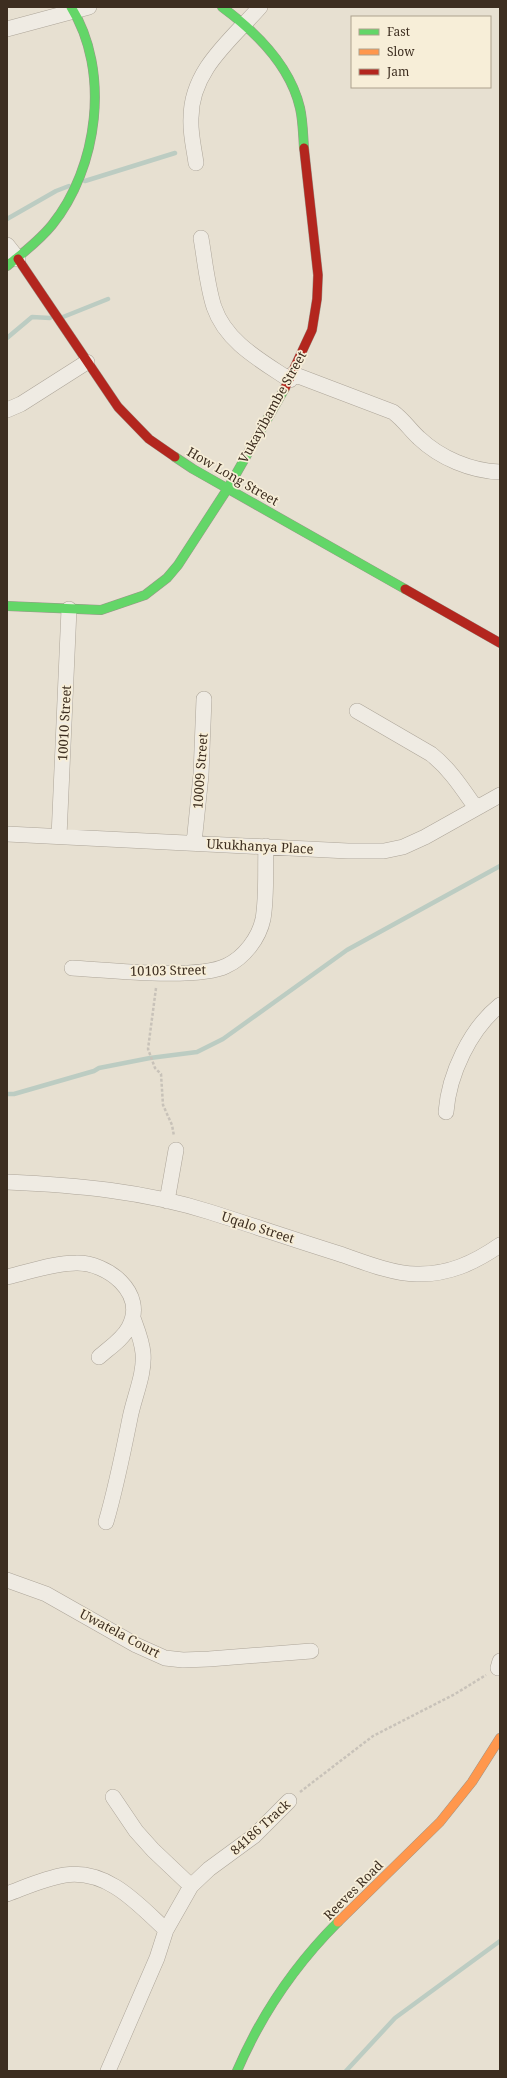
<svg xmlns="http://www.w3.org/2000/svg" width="507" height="2078" font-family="'Noto Serif',serif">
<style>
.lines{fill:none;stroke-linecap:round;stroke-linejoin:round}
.stream{stroke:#bcccc2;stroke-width:4.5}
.street-casing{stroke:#ada599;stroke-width:16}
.fast-casing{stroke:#9c958a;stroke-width:10}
.slow-casing{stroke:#9c958a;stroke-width:10}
.jam-casing{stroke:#9c958a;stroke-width:10}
.path{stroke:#c8c2b9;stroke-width:2.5;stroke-dasharray:3 2;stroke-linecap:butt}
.street{stroke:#efebe3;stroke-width:15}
.fast{stroke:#63d668;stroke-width:9}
.slow{stroke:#ff974d;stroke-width:9}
.jam{stroke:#b3261e;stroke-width:9}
.labels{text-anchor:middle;stroke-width:3.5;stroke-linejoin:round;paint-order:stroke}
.street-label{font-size:13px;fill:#3d2e20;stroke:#f7eed8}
</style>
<rect width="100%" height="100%" fill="#e7e0d1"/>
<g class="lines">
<!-- stream -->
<path class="stream" d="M 85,181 L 175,153
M 7,219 L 56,191 L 69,186
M 63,317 L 108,299
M 7,338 L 32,317 L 50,318
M 7,1094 L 14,1094 L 94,1071 L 99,1068 L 150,1058 L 197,1052 L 223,1039 L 347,950 L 500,866
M 346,2071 L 395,2018 L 500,1941"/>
<!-- street casing -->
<g class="street-casing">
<path id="street" d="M 7,29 L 89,7
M 196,163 C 194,148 190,133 191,118 C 191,70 231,40 260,7
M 201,238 C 205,261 207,285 214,307 C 226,342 260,360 290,380
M 7,245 L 18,259
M 293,374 L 393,412 C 404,420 410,430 419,438 C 440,458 471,471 500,472
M 7,410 L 21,404 L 87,362
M 357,711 L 431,754 C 450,769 462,788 476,808
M 7,834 L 348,851 L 384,851 L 403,847 L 425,837 L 500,795
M 59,837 L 69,609
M 194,843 L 201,775 L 204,699
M 72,968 C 107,970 197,980 226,966 C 244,958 259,938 263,919 C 267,896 265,870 266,846
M 446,1112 C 449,1074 470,1029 500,1005
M 7,1182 C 76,1185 144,1191 210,1212 C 254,1226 298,1241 343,1255 C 363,1262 394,1274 416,1274 C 448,1275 474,1263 500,1245
M 167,1201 L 176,1150
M 7,1277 C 29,1272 53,1263 76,1263 C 107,1262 147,1293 129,1327 C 123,1339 109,1348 99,1357
M 106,1522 C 116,1488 123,1453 130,1418 C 134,1397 145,1374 143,1353 C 142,1341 137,1329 133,1318
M 7,1580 L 46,1594 L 136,1645 L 165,1658 L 183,1660 L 209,1659 L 311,1651
M 498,1668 L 500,1661
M 113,1797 L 136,1831 L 153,1850 L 191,1886
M 7,1894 C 26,1887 45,1878 65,1875 C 108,1869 138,1904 166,1930
M 108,2071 L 157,1958 L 166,1930 L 191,1886 L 209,1869 L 254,1836 L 289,1801"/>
</g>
<!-- fast casing -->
<g class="fast-casing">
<path id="fast" d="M 222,7 C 256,32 290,65 300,108 C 303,121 303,135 304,148
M 7,266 C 23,253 39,241 52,225 C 98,168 111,71 71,7
M 175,457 L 193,469 L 405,589
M 7,606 L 101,610 L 145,595 L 167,578 L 178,565 L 228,488 L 285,388
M 237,2071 C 261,2015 295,1965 338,1922"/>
</g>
<!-- slow casing -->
<g class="slow-casing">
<path id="slow" d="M 338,1922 L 440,1822 L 472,1782 L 500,1738"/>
</g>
<!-- jam casing -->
<g class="jam-casing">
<path id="jam" d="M 18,259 L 118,407 L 149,439 L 175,457
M 285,388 L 312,330 L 317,299 L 318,275 L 304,148
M 405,589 L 500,643"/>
</g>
<!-- path -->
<path class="path" d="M 156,988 L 148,1049 L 155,1068 L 161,1074 L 163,1105 L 172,1125 L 174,1136
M 300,1792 L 373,1736 L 455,1694 L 486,1675"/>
<!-- street -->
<use href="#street" class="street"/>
<!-- fast -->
<use href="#fast" class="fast"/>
<!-- slow -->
<use href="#slow" class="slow"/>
<!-- jam -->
<use href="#jam" class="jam"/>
</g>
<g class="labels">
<!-- street labels -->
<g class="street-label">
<text transform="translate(272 407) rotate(-61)" y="5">Vukayibambe Street</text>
<text transform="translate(233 476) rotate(30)" y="5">How Long Street</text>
<text transform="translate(64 723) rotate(-87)" y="5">10010 Street</text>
<text transform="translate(200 771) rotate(-86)" y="5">10009 Street</text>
<text transform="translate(260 846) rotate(3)" y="5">Ukukhanya Place</text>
<text transform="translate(168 970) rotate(-1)" y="5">10103 Street</text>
<text transform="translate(258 1227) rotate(18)" y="5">Uqalo Street</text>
<text transform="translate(120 1633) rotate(28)" y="5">Uwatela Court</text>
<text transform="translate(260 1827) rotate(-42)" y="5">84186 Track</text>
<text transform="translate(353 1890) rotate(-45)" y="5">Reeves Road</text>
</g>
</g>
<!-- border -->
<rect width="507" height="2078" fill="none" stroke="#3d2e20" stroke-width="16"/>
<!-- legend -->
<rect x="351" y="16" width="140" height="72" fill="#f7eed8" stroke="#ada18e"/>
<rect x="359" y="29" width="20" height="6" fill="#63d668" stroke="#ada18e"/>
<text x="387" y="36" font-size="12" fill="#3d2e20">Fast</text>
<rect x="359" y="49" width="20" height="6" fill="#ff974d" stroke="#ada18e"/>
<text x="387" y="56" font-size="12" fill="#3d2e20">Slow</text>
<rect x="359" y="69" width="20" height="6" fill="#b3261e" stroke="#ada18e"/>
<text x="387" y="76" font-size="12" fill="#3d2e20">Jam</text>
</svg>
